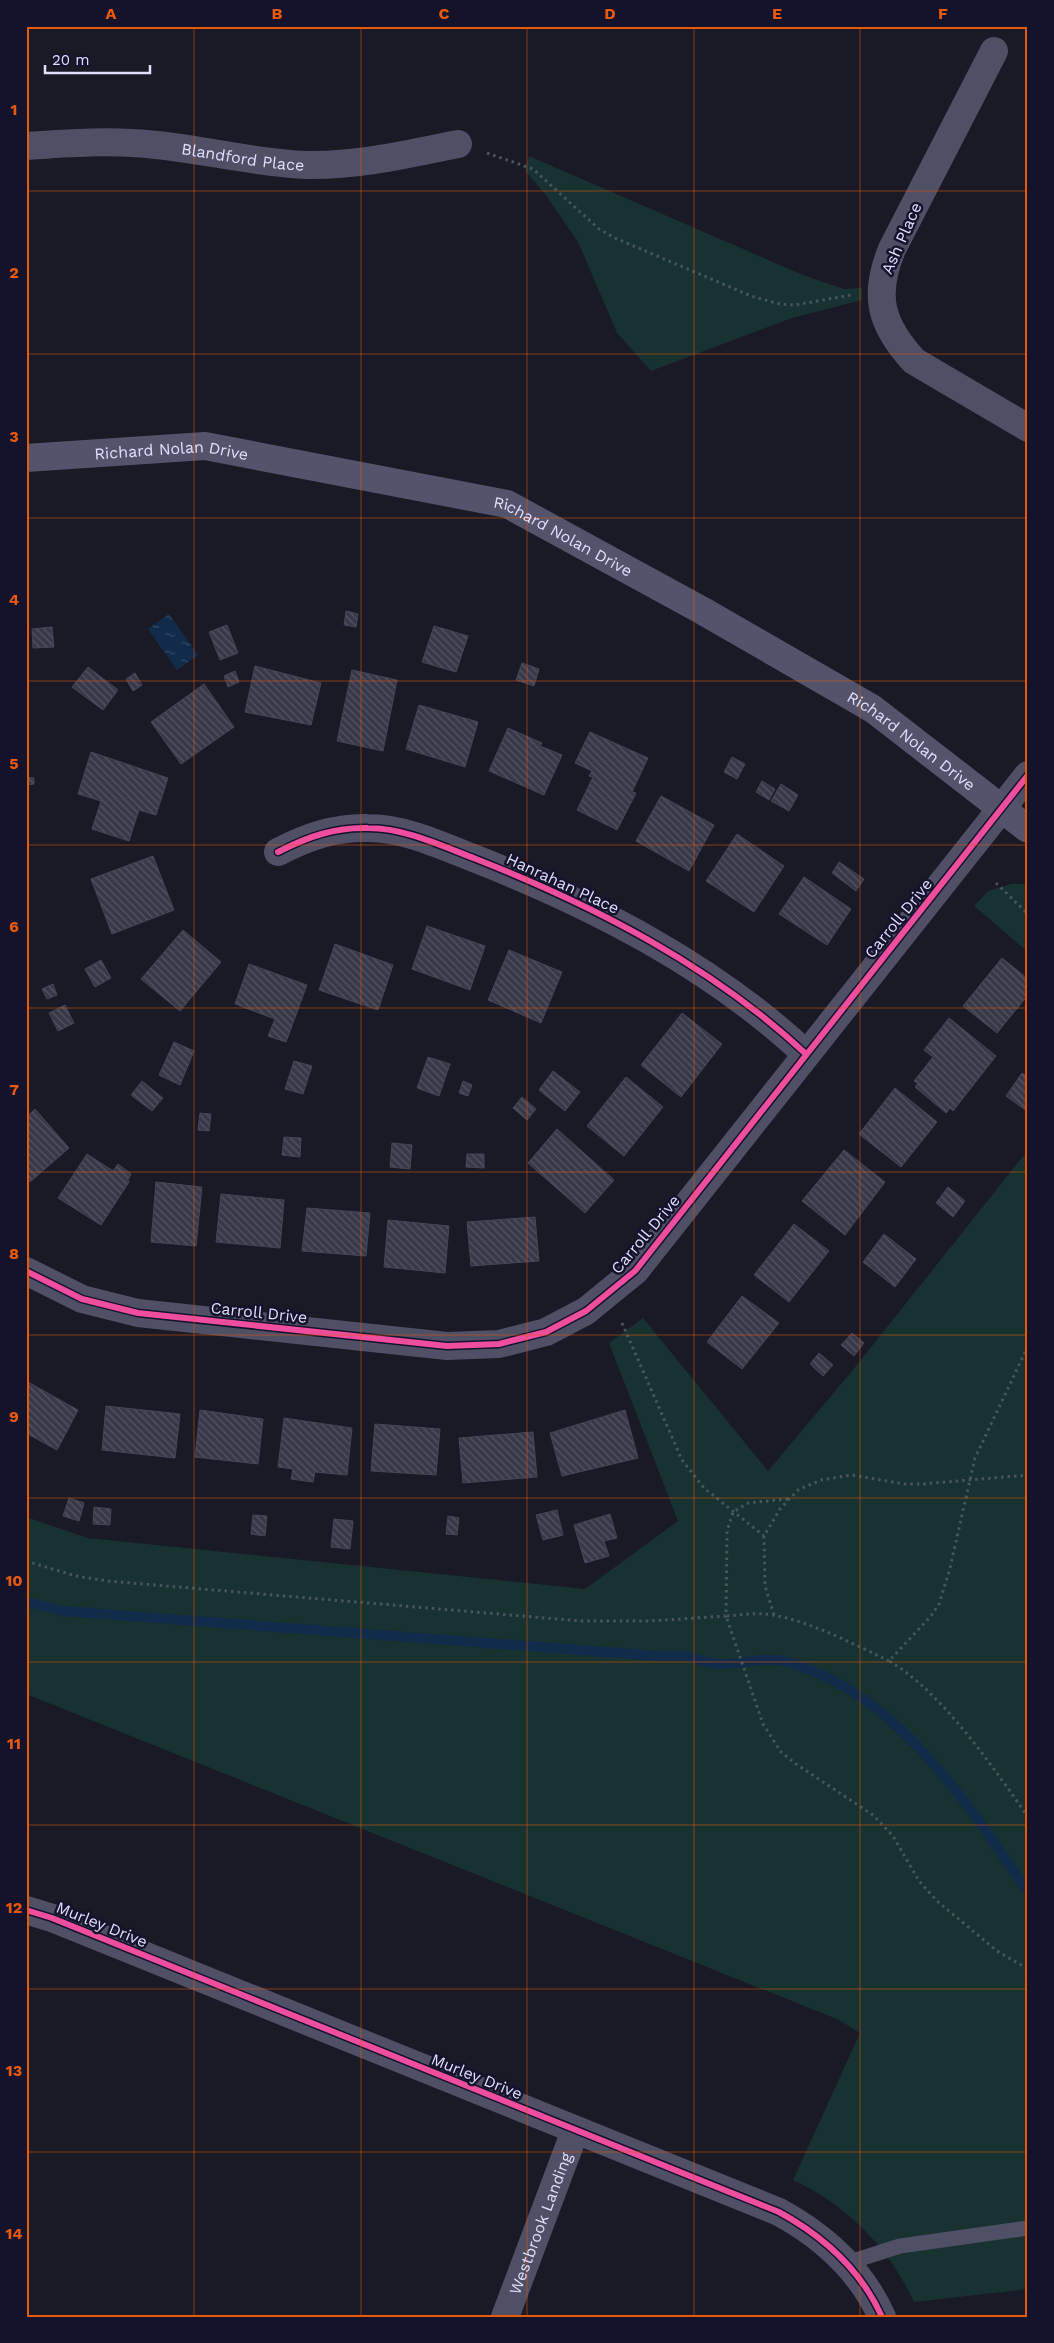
<svg xmlns="http://www.w3.org/2000/svg" width="1054" height="2343" font-family="'Work Sans',sans-serif">
<style>
.park{fill:#173230}
.water{fill:url(#water-ripples)}
.lines{fill:none;stroke-linecap:round;stroke-linejoin:round}
.stream{stroke:#112c4a;stroke-width:10}
.building{fill:url(#building-back-hatch);stroke:#464458}
.path{stroke:#485561;stroke-width:3;stroke-dasharray:2.5 4;stroke-linecap:butt}
.lane{stroke:#4f4f66;stroke-width:15}
.street{stroke:#4f4f66;stroke-width:28}
.secondary{stroke:#53546c;stroke-width:28}
.cycleway-casing{stroke:#15132c;stroke-width:9}
.cycleway{stroke:#ef4d9e;stroke-width:6}
.grid{fill:none;stroke:#e8590c;stroke-width:1;stroke-opacity:0.55}
.labels{text-anchor:middle;stroke-width:5;stroke-linejoin:round;paint-order:stroke}
.street-label{font-size:16px;fill:#e0dffe;stroke:#15132c}
.neatline{fill:none;stroke:#e8590c;stroke-width:2}
.grid-label{font-size:16px;text-anchor:middle;font-weight:bold;fill:#e8590c}
</style>
<defs>
<pattern id="water-ripples" width="26" height="14" patternUnits="userSpaceOnUse" patternTransform="scale(1.25)"><rect width="26" height="14" fill="#112c4a"/><path d="M2 4q2-2 4 0t4 0M15 11q2-2 4 0t4 0" fill="none" stroke="#334a65"/></pattern>
<pattern id="building-back-hatch" width="6" height="6" patternUnits="userSpaceOnUse" patternTransform="scale(1.25)"><rect width="6" height="6" fill="#393847"/><path d="M-1 5l2 2M0 0l6 6M5-1l2 2" fill="none" stroke="#555463"/></pattern>
</defs>
<rect width="100%" height="100%" fill="#1a1926"/>
<!-- park -->
<path class="park" d="M 529,156 L 803,275 L 844,289 L 862,288 L 862,300 L 792,318 L 651,371 L 617,333 L 578,242 L 545,194 L 525,171 Z
M 1011,884 L 1028,884 L 1028,952 L 974,906 L 988,891 Z
M 1028,1150 L 1028,2289 L 914,2302 C 889,2248 847,2205 793,2180 L 860,2033 L 839,2020 L 26,1694 L 26,1517 L 88,1538 L 585,1589 L 678,1521 L 609,1343 L 643,1318 L 768,1471 L 852,1371 Z"/>
<!-- water -->
<path class="water" d="M 169,614 L 198,655 L 177,670 L 148,629 Z"/>
<g class="lines">
<!-- stream -->
<path class="stream" d="M 26,1602 L 63,1611 L 659,1656 C 669,1656 680,1655 690,1657 C 698,1659 707,1663 716,1664 C 741,1665 765,1655 791,1663 C 876,1689 934,1759 984,1828 C 999,1849 1012,1871 1028,1891"/>
</g>
<!-- building -->
<path class="building" d="M 346,611 L 358,614 L 356,627 L 344,625 Z
M 227,625 L 238,653 L 220,660 L 209,632 Z
M 434,626 L 468,636 L 456,672 L 422,662 Z
M 52,627 L 54,647 L 33,648 L 32,629 Z
M 522,663 L 539,669 L 534,686 L 516,680 Z
M 255,666 L 321,683 L 311,725 L 245,712 Z
M 88,667 L 118,690 L 103,710 L 72,687 Z
M 352,670 L 397,680 L 383,751 L 337,741 Z
M 235,671 L 239,682 L 228,687 L 224,676 Z
M 135,673 L 142,685 L 133,691 L 126,679 Z
M 204,684 L 234,727 L 181,764 L 151,722 Z
M 419,705 L 478,722 L 465,767 L 406,749 Z
M 508,728 L 542,743 L 540,746 L 562,755 L 544,795 L 489,771 Z
M 590,732 L 648,758 L 632,792 L 636,793 L 617,830 L 577,810 L 593,777 L 589,776 L 592,771 L 575,763 Z
M 91,752 L 168,778 L 156,815 L 139,810 L 129,841 L 92,829 L 101,801 L 78,794 Z
M 732,757 L 745,764 L 737,779 L 724,772 Z
M 26,777 L 34,778 L 34,784 L 26,785 Z
M 762,781 L 775,789 L 769,800 L 756,792 Z
M 781,784 L 798,795 L 789,811 L 771,801 Z
M 661,796 L 714,825 L 689,871 L 636,841 Z
M 737,834 L 784,866 L 754,912 L 706,881 Z
M 153,856 L 174,910 L 112,934 L 91,879 Z
M 839,862 L 864,879 L 856,891 L 832,873 Z
M 804,877 L 851,909 L 827,945 L 779,914 Z
M 427,926 L 485,946 L 470,990 L 412,969 Z
M 183,930 L 221,962 L 180,1011 L 141,979 Z
M 335,944 L 393,965 L 378,1010 L 319,990 Z
M 509,950 L 562,972 L 541,1023 L 488,1000 Z
M 1002,958 L 1028,979 L 1028,995 L 997,1033 L 963,1006 Z
M 101,960 L 111,978 L 95,987 L 85,969 Z
M 249,964 L 307,985 L 286,1042 L 268,1036 L 275,1019 L 235,1004 Z
M 53,984 L 57,995 L 47,999 L 42,989 Z
M 65,1005 L 74,1023 L 58,1031 L 49,1013 Z
M 682,1013 L 722,1044 L 681,1097 L 641,1065 Z
M 949,1018 L 996,1056 L 953,1111 L 950,1108 L 946,1113 L 915,1087 L 918,1083 L 914,1081 L 933,1057 L 924,1050 Z
M 174,1042 L 194,1051 L 180,1085 L 159,1075 Z
M 428,1057 L 450,1064 L 439,1096 L 417,1088 Z
M 294,1061 L 312,1066 L 303,1094 L 285,1089 Z
M 553,1071 L 580,1092 L 565,1111 L 539,1090 Z
M 1022,1073 L 1028,1077 L 1028,1112 L 1006,1096 Z
M 626,1077 L 663,1107 L 624,1156 L 587,1126 Z
M 142,1081 L 163,1098 L 152,1111 L 131,1095 Z
M 463,1081 L 472,1085 L 468,1096 L 459,1093 Z
M 895,1088 L 937,1122 L 901,1167 L 859,1134 Z
M 522,1097 L 536,1109 L 527,1120 L 513,1108 Z
M 35,1109 L 69,1148 L 30,1182 L 26,1177 L 26,1117 Z
M 200,1113 L 211,1114 L 209,1131 L 198,1130 Z
M 557,1129 L 614,1180 L 585,1213 L 528,1163 Z
M 284,1137 L 301,1138 L 300,1157 L 282,1155 Z
M 392,1143 L 412,1145 L 410,1169 L 390,1167 Z
M 844,1150 L 885,1182 L 845,1235 L 802,1201 Z
M 87,1154 L 113,1171 L 118,1164 L 131,1174 L 128,1180 L 129,1182 L 101,1225 L 58,1198 Z
M 467,1154 L 484,1154 L 484,1168 L 466,1167 Z
M 156,1182 L 202,1187 L 196,1246 L 151,1242 Z
M 948,1187 L 965,1201 L 953,1217 L 936,1203 Z
M 221,1194 L 284,1200 L 280,1248 L 216,1242 Z
M 307,1208 L 370,1213 L 366,1256 L 302,1251 Z
M 535,1217 L 539,1261 L 471,1266 L 467,1222 Z
M 388,1220 L 449,1226 L 445,1273 L 384,1267 Z
M 794,1224 L 829,1251 L 789,1302 L 754,1275 Z
M 884,1234 L 916,1259 L 895,1287 L 863,1262 Z
M 742,1296 L 779,1323 L 742,1369 L 707,1342 Z
M 852,1333 L 864,1343 L 854,1356 L 841,1345 Z
M 819,1353 L 833,1365 L 823,1376 L 810,1364 Z
M 26,1381 L 78,1410 L 57,1450 L 26,1433 Z
M 106,1406 L 180,1414 L 175,1458 L 102,1450 Z
M 200,1410 L 263,1419 L 258,1464 L 195,1457 Z
M 625,1410 L 638,1458 L 562,1476 L 550,1433 Z
M 284,1418 L 352,1428 L 347,1475 L 315,1472 L 313,1482 L 291,1479 L 293,1469 L 278,1467 Z
M 375,1424 L 440,1429 L 436,1475 L 371,1471 Z
M 533,1432 L 537,1477 L 463,1483 L 459,1438 Z
M 69,1498 L 84,1503 L 79,1521 L 63,1516 Z
M 94,1507 L 111,1509 L 110,1525 L 93,1524 Z
M 557,1510 L 563,1535 L 543,1540 L 536,1515 Z
M 610,1514 L 617,1538 L 604,1541 L 609,1556 L 585,1563 L 574,1525 Z
M 253,1515 L 267,1516 L 265,1536 L 251,1534 Z
M 448,1516 L 459,1518 L 457,1535 L 446,1534 Z
M 334,1519 L 353,1521 L 350,1549 L 331,1547 Z"/>
<g class="lines">
<!-- path -->
<path class="path" d="M 487,153 L 533,169 L 599,229 L 615,238 L 751,296 L 780,304 L 795,305 L 851,295
M 996,883 L 1028,914
M 622,1323 L 682,1460 L 704,1488 L 764,1536
M 1028,1346 L 975,1458 L 950,1568 L 939,1604 L 931,1616 L 889,1661 C 941,1691 993,1767 1028,1817
M 26,1561 L 76,1576 L 108,1581 L 581,1621 L 650,1621 L 726,1616 L 727,1531 L 733,1512 L 748,1503 L 788,1499
M 774,1615 L 765,1586 L 764,1536 L 780,1509 L 798,1490 L 821,1480 L 852,1475 L 904,1484 L 922,1484 L 1028,1475
M 889,1661 C 854,1644 811,1622 773,1615 C 757,1612 742,1615 726,1616 L 763,1724 L 781,1752 L 796,1764 L 873,1815 L 893,1836 L 919,1881 L 937,1901 L 997,1951 L 1028,1969"/>
<!-- lane -->
<path class="lane" d="M 847,2263 L 900,2246 L 1028,2228"/>
<!-- street -->
<g class="street">
<path d="M 994,51 L 892,249 C 873,295 880,324 914,361 L 1028,428"/>
<path id="s1" d="M 26,146 C 69,143 113,140 156,145 C 206,150 256,163 307,165 C 357,166 408,154 458,144"/>
<path d="M 278,852 C 307,837 335,827 368,828 C 405,828 442,846 476,859 C 595,906 712,966 806,1054"/>
<path d="M 26,1271 L 82,1299 L 138,1313 L 447,1346 L 499,1344 L 546,1332 L 586,1311 L 635,1271 L 1028,775"/>
<path d="M 26,1910 L 52,1918 L 779,2212 C 823,2236 861,2270 882,2317"/>
<path id="s2" d="M 505,2317 L 575,2131"/>
</g>
<!-- secondary -->
<path class="secondary" id="s3" d="M 26,458 L 205,446 L 507,504 L 703,611 L 873,709 L 1028,829"/>
<!-- cycleway casing -->
<g class="cycleway-casing">
<path id="cycleway" d="M 278,852 C 307,837 335,827 368,828 C 405,828 442,846 476,859 C 595,906 712,966 806,1054
M 26,1271 L 82,1299 L 138,1313 L 447,1346 L 499,1344 L 546,1332 L 586,1311 L 635,1271 L 1028,775
M 26,1910 L 52,1918 L 779,2212 C 823,2236 861,2270 882,2317"/>
</g>
<!-- cycleway -->
<use href="#cycleway" class="cycleway"/>
</g>
<!-- grid -->
<path class="grid" d="M 194,26 L 194,2317M 361,26 L 361,2317M 527,26 L 527,2317M 694,26 L 694,2317M 860,26 L 860,2317M 26,191 L 1028,191M 26,354 L 1028,354M 26,518 L 1028,518M 26,681 L 1028,681M 26,845 L 1028,845M 26,1008 L 1028,1008M 26,1172 L 1028,1172M 26,1335 L 1028,1335M 26,1498 L 1028,1498M 26,1662 L 1028,1662M 26,1825 L 1028,1825M 26,1989 L 1028,1989M 26,2152 L 1028,2152"/>
<g class="labels">
<!-- street labels -->
<g class="street-label">
<text dy="6" stroke="none"><textPath href="#s1" startOffset="218">Blandford Place</textPath></text>
<text transform="translate(901 238) rotate(-66)" y="6">Ash Place</text>
<text dy="6" stroke="none"><textPath href="#s3" startOffset="146">Richard Nolan Drive</textPath></text>
<text dy="6" stroke="none"><textPath href="#s3" startOffset="551">Richard Nolan Drive</textPath></text>
<text dy="6" stroke="none"><textPath href="#s3" startOffset="956">Richard Nolan Drive</textPath></text>
<text transform="translate(563 883) rotate(25)" y="6">Hanrahan Place</text>
<text transform="translate(898 918) rotate(-51)" y="6">Carroll Drive</text>
<text transform="translate(645 1234) rotate(-50)" y="6">Carroll Drive</text>
<text transform="translate(259 1312) rotate(6)" y="6">Carroll Drive</text>
<text transform="translate(102 1924) rotate(22)" y="6">Murley Drive</text>
<text transform="translate(477 2076) rotate(22)" y="6">Murley Drive</text>
<text dy="6" stroke="none"><textPath href="#s2" startOffset="100">Westbrook Landing</textPath></text>
</g>
</g>
<!-- border -->
<rect width="1054" height="2343" fill="none" stroke="#15132c" stroke-width="55"/>
<!-- scale -->
<path d="M45 65v8h105v-8" fill="none" stroke="#e0dffe" stroke-width="2.5"/>
<text x="52" y="65" font-size="15" fill="#e0dffe" stroke="#15132c" stroke-width="4" paint-order="stroke">20 m</text>
<rect x="28" y="28" width="998" height="2288" class="neatline"/>
<g class="grid-label">
<text x="111" y="19">A</text>
<text x="277" y="19">B</text>
<text x="444" y="19">C</text>
<text x="610" y="19">D</text>
<text x="777" y="19">E</text>
<text x="943" y="19">F</text>
<text x="14" y="115">1</text>
<text x="14" y="278">2</text>
<text x="14" y="442">3</text>
<text x="14" y="605">4</text>
<text x="14" y="769">5</text>
<text x="14" y="932">6</text>
<text x="14" y="1095">7</text>
<text x="14" y="1259">8</text>
<text x="14" y="1422">9</text>
<text x="14" y="1586">10</text>
<text x="14" y="1749">11</text>
<text x="14" y="1913">12</text>
<text x="14" y="2076">13</text>
<text x="14" y="2239">14</text>
</g>
</svg>
